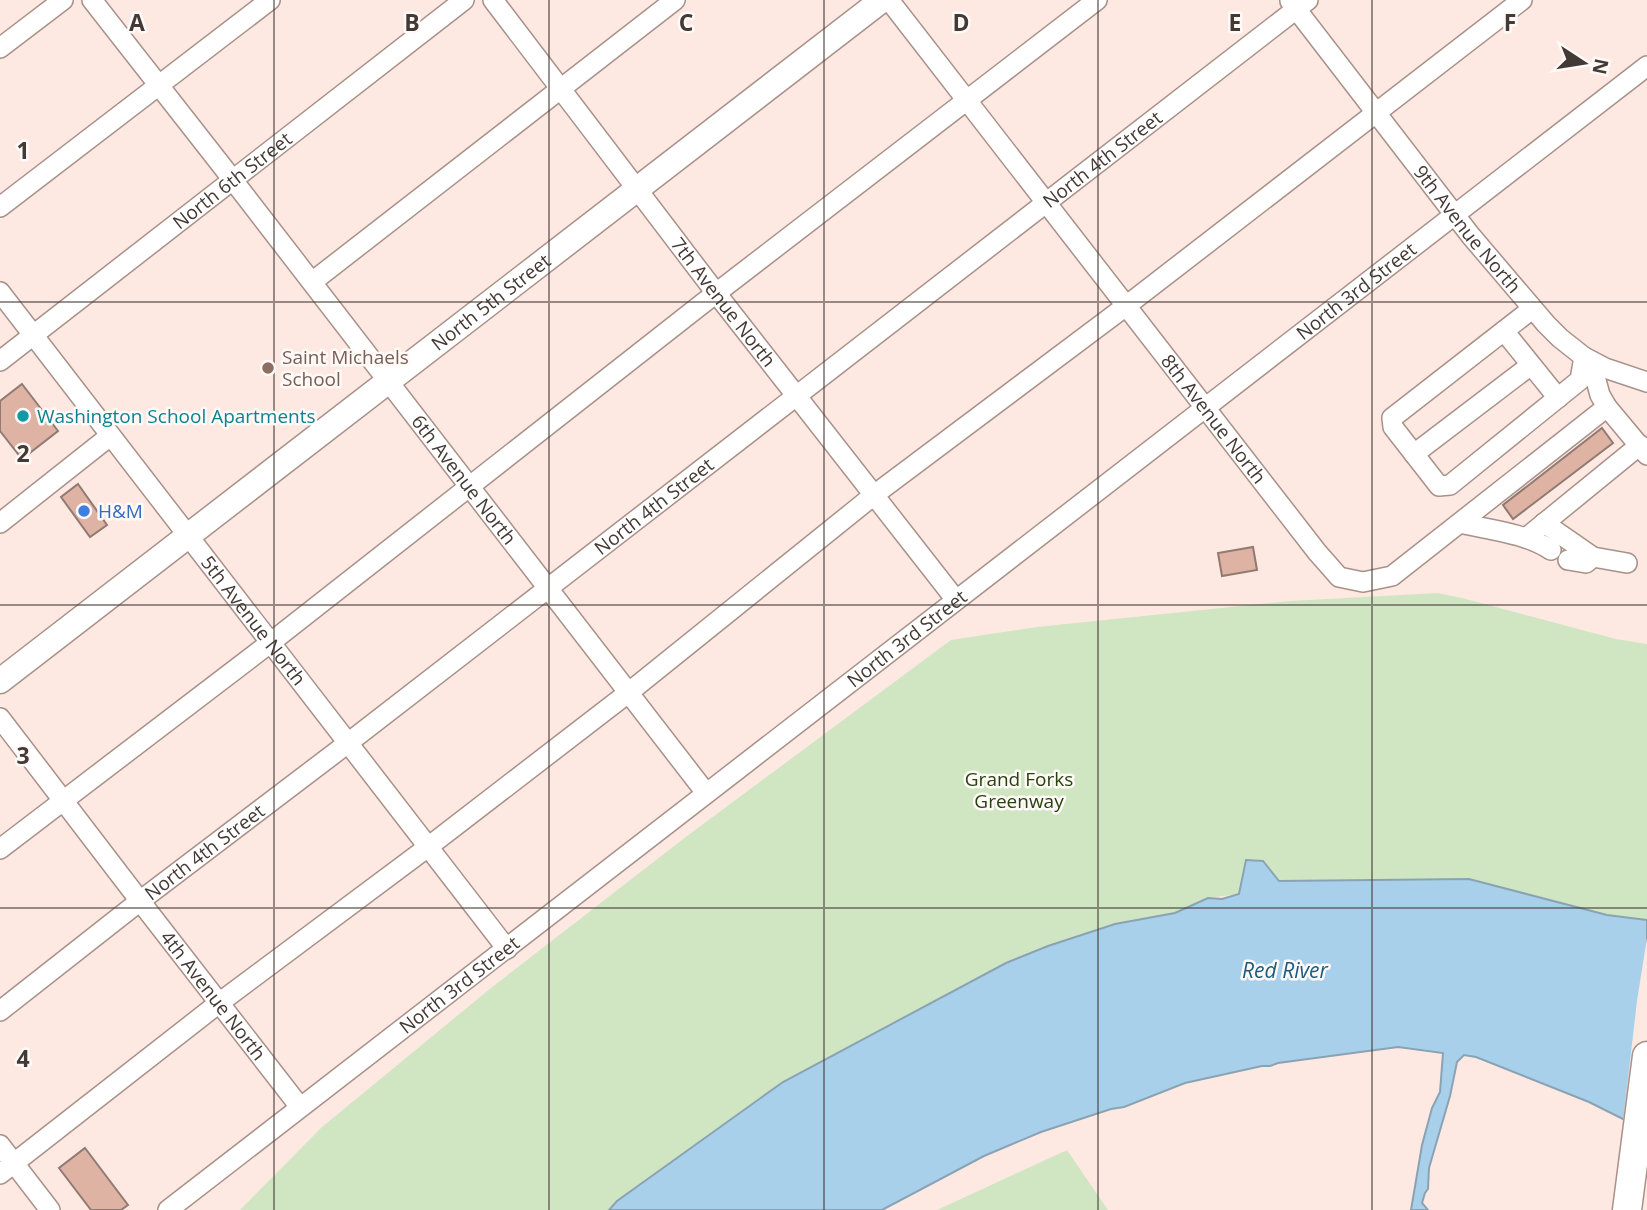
<svg xmlns="http://www.w3.org/2000/svg" width="1647" height="1210" font-family="'Open Sans',sans-serif">
<style>
.green{fill:#d0e6c3}
.water{fill:#a9d0ea;stroke:#8aa3b4;stroke-width:2}
.pier{fill:#fde9e2}
.building{fill:#deb3a3;stroke:#917a72;stroke-width:2}
.lines{fill:none;stroke-linecap:round;stroke-linejoin:round}
.minor-casing{stroke:#a89189;stroke-width:22}
.major-casing{stroke:#a89189;stroke-width:27}
.highway-casing{stroke:#a89189;stroke-width:31}
.minor{stroke:#fff;stroke-width:19}
.major{stroke:#fff;stroke-width:24}
.highway{stroke:#fff;stroke-width:28}
.grid{fill:none;stroke:#433935;stroke-width:2;stroke-opacity:0.55}
.education-dot{fill:#8d6e63;stroke:#fffaf8;stroke-width:2.5}
.culture-dot{fill:#0f9aa8;stroke:#fffaf8;stroke-width:2.5}
.shop-dot{fill:#3f7fe0;stroke:#fffaf8;stroke-width:2.5}
.labels{text-anchor:middle;stroke-width:5;stroke-linejoin:round;paint-order:stroke}
.street-label{font-size:19px;fill:#433935;stroke:#fffaf8}
.education-label{font-size:19px;fill:#785e54;stroke:#fffaf8;text-anchor:start}
.culture-label{font-size:19px;fill:#0d838f;stroke:#fffaf8;text-anchor:start}
.shop-label{font-size:19px;fill:#366cbe;stroke:#fffaf8;text-anchor:start}
.park-label{font-size:19px;fill:#26420d;stroke:#fffaf8}
.water-label{font-size:21px;font-style:italic;fill:#1b5d7f;stroke:#fffaf8}
.grid-label{font-size:23px;text-anchor:middle;font-weight:bold;fill:#433935;stroke:#fffaf8;stroke-width:5;stroke-linejoin:round;paint-order:stroke}
</style>
<rect width="100%" height="100%" fill="#fde9e2"/>
<!-- green -->
<path class="green" d="M 1438,593 L 1462,598 L 1616,639 L 1647,644 L 1647,920 L 1607,915 L 1534,895 L 1347,881 L 1279,881 L 1263,861 L 1239,894 L 1208,898 L 1175,913 L 919,1009 L 783,1082 L 635,1189 L 613,1210 L 240,1210 L 322,1127 L 491,988 L 687,836 L 951,640 L 1037,627 L 1290,601 Z
M 1067,1150 L 1108,1210 L 937,1210 Z"/>
<!-- water -->
<path class="water" d="M 1246,860 L 1263,861 L 1279,881 L 1469,879 L 1607,915 L 1647,920 L 1647,1129 L 1629,1122 L 1589,1102 L 1476,1057 L 1464,1055 L 1457,1062 L 1450,1096 L 1429,1168 L 1428,1189 L 1425,1193 L 1422,1203 L 1428,1210 L 1411,1210 L 1422,1145 L 1432,1108 L 1440,1092 L 1443,1053 L 1398,1047 L 1278,1063 L 1270,1066 L 1262,1066 L 1185,1083 L 1124,1107 L 1111,1109 L 1041,1132 L 984,1156 L 882,1210 L 609,1210 L 617,1201 L 783,1082 L 1006,963 L 1048,946 L 1115,924 L 1175,913 L 1208,898 L 1222,899 L 1239,894 Z"/>
<!-- pier -->
<path class="pier" d="M 1647,938 L 1647,1132 L 1623,1122 L 1637,1001 Z"/>
<!-- building -->
<path class="building" d="M 22,384 L 58,431 L 22,459 L 0,431 L 0,401 Z
M 1602,428 L 1613,443 L 1513,519 L 1503,505 Z
M 78,484 L 107,525 L 90,537 L 61,497 Z
M 1253,547 L 1257,570 L 1222,576 L 1218,553 Z
M 85,1148 L 128,1205 L 121,1210 L 91,1210 L 59,1168 Z"/>
<g class="lines">
<!-- minor casing -->
<g class="minor-casing">
<g id="minor">
<path id="s1" d="M 92,0 L 222,166 L 706,793"/>
<path id="s2" d="M 493,0 L 716,293 L 956,600"/>
<path id="s3" d="M 889,0 L 1317,552 L 1339,577 L 1363,582 L 1392,576 L 1607,407"/>
<path id="s4" d="M 1290,1 L 1471,236 L 1546,324 L 1560,338 L 1584,357 L 1594,373 L 1600,395 L 1607,407 L 1647,455"/>
<path d="M 0,48 L 63,0"/>
<path d="M 0,207 L 270,0"/>
<path d="M 312,282 L 675,0"/>
<path id="s5" d="M 0,292 L 507,949"/>
<path d="M 1532,309 L 1392,418 L 1393,427 L 1439,486 L 1450,485 L 1580,380 L 1584,357 L 1605,368 L 1647,382"/>
<path d="M 1504,331 L 1558,398"/>
<path id="s6" d="M 0,361 L 464,0"/>
<path d="M 1414,454 L 1531,365"/>
<path d="M 0,523 L 110,436"/>
<path d="M 1460,523 C 1490,530 1525,533 1551,550"/>
<path d="M 1544,523 L 1593,557 L 1627,563"/>
<path d="M 1526,538 L 1640,445"/>
<path d="M 1568,560 L 1586,563 L 1593,557"/>
<path id="s7" d="M 0,718 L 140,901 L 300,1107"/>
<path d="M 0,849 L 270,643 L 702,304 L 1097,0"/>
<path id="s8" d="M 0,1011 L 140,901 L 348,743 L 1308,0"/>
<path d="M 0,1145 L 50,1210"/>
<path d="M 0,1174 L 219,1003 L 428,847 L 628,693 L 874,495 L 1126,306 L 1522,0"/>
<path id="s9" d="M 168,1210 L 1647,66"/>
</g>
</g>
<!-- major casing -->
<g class="major-casing">
<g id="major">
<path id="s10" d="M 0,681 L 882,0"/>
</g>
</g>
<!-- highway casing -->
<g class="highway-casing">
<path id="highway" d="M 1627,1210 L 1647,1056"/>
</g>
<!-- minor -->
<use href="#minor" class="minor"/>
<!-- major -->
<use href="#major" class="major"/>
<!-- highway -->
<use href="#highway" class="highway"/>
</g>
<!-- grid -->
<path class="grid" d="M 274,0 L 274,1210M 549,0 L 549,1210M 824,0 L 824,1210M 1098,0 L 1098,1210M 1372,0 L 1372,1210M 0,302 L 1647,302M 0,605 L 1647,605M 0,908 L 1647,908"/>
<!-- markers -->
<circle class="education-dot" cx="268" cy="368" r="7"/>
<circle class="culture-dot" cx="23" cy="416" r="7"/>
<circle class="shop-dot" cx="84" cy="511" r="7"/>
<g class="labels">
<!-- street labels -->
<g class="street-label">
<text dy="7" stroke="none"><textPath href="#s8" startOffset="1393">North 4th Street</textPath></text>
<text dy="7" stroke="none"><textPath href="#s6" startOffset="294">North 6th Street</textPath></text>
<text dy="7" stroke="none"><textPath href="#s4" startOffset="289">9th Avenue North</textPath></text>
<text dy="7" stroke="none"><textPath href="#s9" startOffset="1502">North 3rd Street</textPath></text>
<text dy="7" stroke="none"><textPath href="#s2" startOffset="380">7th Avenue North</textPath></text>
<text dy="7" stroke="none"><textPath href="#s10" startOffset="620">North 5th Street</textPath></text>
<text dy="7" stroke="none"><textPath href="#s3" startOffset="530">8th Avenue North</textPath></text>
<text dy="7" stroke="none"><textPath href="#s1" startOffset="607">6th Avenue North</textPath></text>
<text dy="7" stroke="none"><textPath href="#s8" startOffset="826">North 4th Street</textPath></text>
<text dy="7" stroke="none"><textPath href="#s5" startOffset="415">5th Avenue North</textPath></text>
<text dy="7" stroke="none"><textPath href="#s9" startOffset="934">North 3rd Street</textPath></text>
<text dy="7" stroke="none"><textPath href="#s8" startOffset="259">North 4th Street</textPath></text>
<text dy="7" stroke="none"><textPath href="#s9" startOffset="368">North 3rd Street</textPath></text>
<text dy="7" stroke="none"><textPath href="#s7" startOffset="350">4th Avenue North</textPath></text>
</g>
<!-- education labels -->
<g class="education-label">
<text x="282" y="364">Saint Michaels<tspan x="282" dy="22">School</tspan></text>
</g>
<!-- culture labels -->
<g class="culture-label">
<text x="37" y="423">Washington School Apartments</text>
</g>
<!-- shop labels -->
<g class="shop-label">
<text x="98" y="518">H&amp;M</text>
</g>
<!-- park labels -->
<g class="park-label">
<text x="1019" y="786">Grand Forks<tspan x="1019" dy="22">Greenway</tspan></text>
</g>
<!-- water labels -->
<g class="water-label">
<text x="1285" y="978">Red River</text>
</g>
</g>
<g class="grid-label">
<text x="137" y="31">A</text>
<text x="412" y="31">B</text>
<text x="686" y="31">C</text>
<text x="961" y="31">D</text>
<text x="1235" y="31">E</text>
<text x="1510" y="31">F</text>
<text x="23" y="159">1</text>
<text x="23" y="462">2</text>
<text x="23" y="764">3</text>
<text x="23" y="1067">4</text>
</g>
<!-- north arrow -->
<g transform="translate(1584 63) rotate(102)" stroke="#fffaf8" stroke-width="5" paint-order="stroke">
<path d="M0-5L12 26L0 18L-12 26Z" fill="#433935"/>
<text y="-10" font-size="19" font-weight="bold" text-anchor="middle" fill="#433935">N</text>
</g>
</svg>
